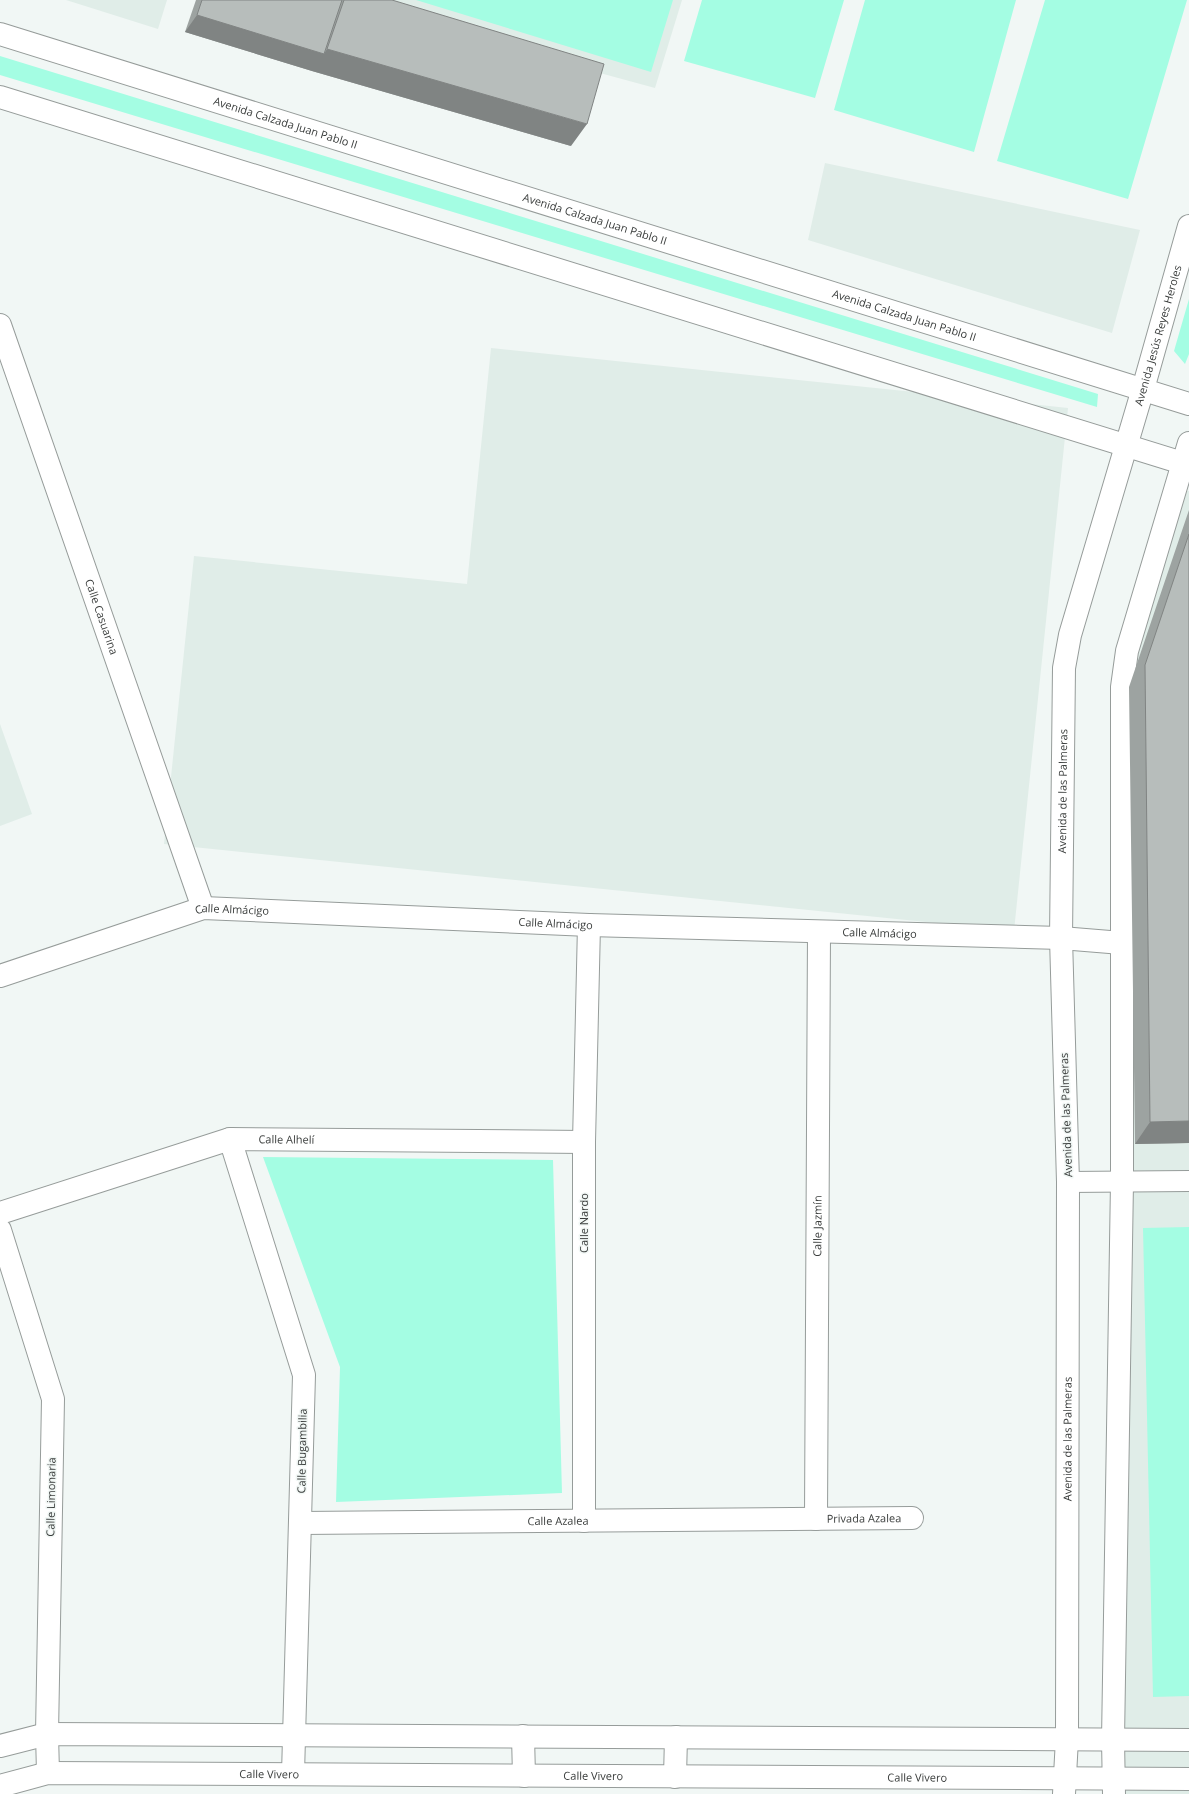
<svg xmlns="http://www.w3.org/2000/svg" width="1189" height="1794" font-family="'Open Sans',sans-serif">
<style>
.built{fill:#e0ede8}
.green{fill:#a4fde3}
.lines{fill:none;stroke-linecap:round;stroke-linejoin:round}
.service-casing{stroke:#969c9a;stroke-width:22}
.minor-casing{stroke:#969c9a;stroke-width:24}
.secondary-casing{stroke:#969c9a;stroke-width:24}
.service{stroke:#fff;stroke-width:20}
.minor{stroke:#fff;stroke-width:22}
.secondary{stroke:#fff;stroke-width:22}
.wall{fill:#9da3a1}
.shaded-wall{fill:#808483}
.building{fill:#b7bdbb;stroke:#808483}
.labels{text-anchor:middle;stroke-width:3;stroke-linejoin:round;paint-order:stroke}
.street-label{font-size:11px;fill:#393c3b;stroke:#f1f7f5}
</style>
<rect width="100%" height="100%" fill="#f1f7f5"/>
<!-- built -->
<path class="built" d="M 66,0 L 167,0 L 158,29 Z
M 331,0 L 682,0 L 655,88 Z
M 825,163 L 1140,230 L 1112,333 L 808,240 Z
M 491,348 L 1068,408 L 1014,931 L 164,844 L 194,556 L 467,584 Z
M 1187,491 L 1189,491 L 1189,1794 L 1125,1794 L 1123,687 Z
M 0,724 L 32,814 L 0,826 Z"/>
<!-- green -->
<path class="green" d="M 416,0 L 673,0 L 651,72 Z
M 702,0 L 844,0 L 815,98 L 684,61 Z
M 865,0 L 1016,0 L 974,152 L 834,110 Z
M 1045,0 L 1187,0 L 1128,199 L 997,161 Z
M 0,56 L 1098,394 L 1097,407 L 0,75 Z
M 1189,299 L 1189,354 L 1185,364 L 1174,351 Z
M 263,1157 L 553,1160 L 562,1493 L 336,1502 L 340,1367 Z
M 1189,1227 L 1189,1696 L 1153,1697 L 1143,1228 Z"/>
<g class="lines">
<!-- service casing -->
<g class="service-casing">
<path id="service" d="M 1068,1182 L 1189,1181"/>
</g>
<!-- minor casing -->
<g class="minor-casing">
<g id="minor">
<path id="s1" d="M 0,325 L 203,908"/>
<path id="s2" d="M 0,976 L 203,908 L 589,925 L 1061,938 L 1122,943"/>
<path d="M 230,1139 L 304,1375 L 293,1774"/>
<path id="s3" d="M 0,1213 L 230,1139 L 584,1142"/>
<path d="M 0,1230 L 53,1399 L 47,1734 L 48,1773"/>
<path id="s4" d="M 816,1519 L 819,932"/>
<path d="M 584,1521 L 584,1142 L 589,925"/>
<path id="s5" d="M 300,1523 L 912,1518"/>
<path d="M 523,1736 L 524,1776"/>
<path d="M 0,1746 L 47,1734 L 1189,1740"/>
<path d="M 675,1777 L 676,1737"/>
<path id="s6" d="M 0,1786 L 48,1773 L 1189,1779"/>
<path id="s7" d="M 1064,1794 L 1067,1739 L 1068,1182 L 1061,938 L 1064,668 L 1070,635 L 1143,389 L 1189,226"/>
<path d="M 1114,1794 L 1113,1740 L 1122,1182 L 1122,687 L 1127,651 L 1189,443"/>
</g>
</g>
<!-- secondary casing -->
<g class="secondary-casing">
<g id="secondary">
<path id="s8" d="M 0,34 L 1189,404"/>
<path d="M 0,97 L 1189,465"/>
</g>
</g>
<!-- service -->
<use href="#service" class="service"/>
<!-- minor -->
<use href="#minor" class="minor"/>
<!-- secondary -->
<use href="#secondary" class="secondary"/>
</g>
<!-- wall -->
<path class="wall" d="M 196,0 L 392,0 L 571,146 L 312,71 L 185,32 Z
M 1189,510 L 1189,1143 L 1135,1144 L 1129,687 Z"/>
<!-- shaded-wall -->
<path class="shaded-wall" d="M 197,15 L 324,54 L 327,49 L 587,124 L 571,146 L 312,71 L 185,32 Z
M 1189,1121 L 1189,1143 L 1135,1144 L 1150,1122 Z"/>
<!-- building -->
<path class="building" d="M 202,0 L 342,0 L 324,54 L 197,15 Z
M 344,0 L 392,0 L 604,64 L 587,124 L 327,49 Z
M 1189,534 L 1189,1121 L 1150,1122 L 1145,665 Z"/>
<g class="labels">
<!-- street labels -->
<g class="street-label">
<text dy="4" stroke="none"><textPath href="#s8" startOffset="299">Avenida Calzada Juan Pablo II</textPath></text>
<text dy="4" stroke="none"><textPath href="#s8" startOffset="623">Avenida Calzada Juan Pablo II</textPath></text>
<text dy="4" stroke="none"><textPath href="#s8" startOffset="947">Avenida Calzada Juan Pablo II</textPath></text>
<text dy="4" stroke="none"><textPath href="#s7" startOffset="1472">Avenida Jesús Reyes Heroles</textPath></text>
<text dy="4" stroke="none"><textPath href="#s1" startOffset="309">Calle Casuarina</textPath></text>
<text dy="4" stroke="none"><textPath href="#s7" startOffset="1003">Avenida de las Palmeras</textPath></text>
<text dy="4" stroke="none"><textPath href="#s2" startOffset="243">Calle Almácigo</textPath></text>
<text dy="4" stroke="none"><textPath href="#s2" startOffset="567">Calle Almácigo</textPath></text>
<text dy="4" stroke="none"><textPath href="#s2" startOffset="891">Calle Almácigo</textPath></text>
<text transform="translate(1066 1115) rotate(-92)" y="4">Avenida de las Palmeras</text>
<text dy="4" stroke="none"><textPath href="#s3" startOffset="298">Calle Alhelí</textPath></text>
<text transform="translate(584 1223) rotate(-90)" y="4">Calle Nardo</text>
<text dy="4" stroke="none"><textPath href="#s4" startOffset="293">Calle Jazmín</textPath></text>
<text dy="4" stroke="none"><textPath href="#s7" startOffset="355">Avenida de las Palmeras</textPath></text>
<text transform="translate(302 1451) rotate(-89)" y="4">Calle Bugambilia</text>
<text transform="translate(51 1497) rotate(-89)" y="4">Calle Limonaria</text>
<text dy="4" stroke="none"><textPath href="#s5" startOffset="564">Privada Azalea</textPath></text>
<text dy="4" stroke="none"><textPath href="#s5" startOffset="258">Calle Azalea</textPath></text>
<text dy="4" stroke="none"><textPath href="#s6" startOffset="271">Calle Vivero</textPath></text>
<text dy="4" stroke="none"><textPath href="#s6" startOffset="595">Calle Vivero</textPath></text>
<text dy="4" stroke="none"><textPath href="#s6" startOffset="919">Calle Vivero</textPath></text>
</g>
</g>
</svg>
